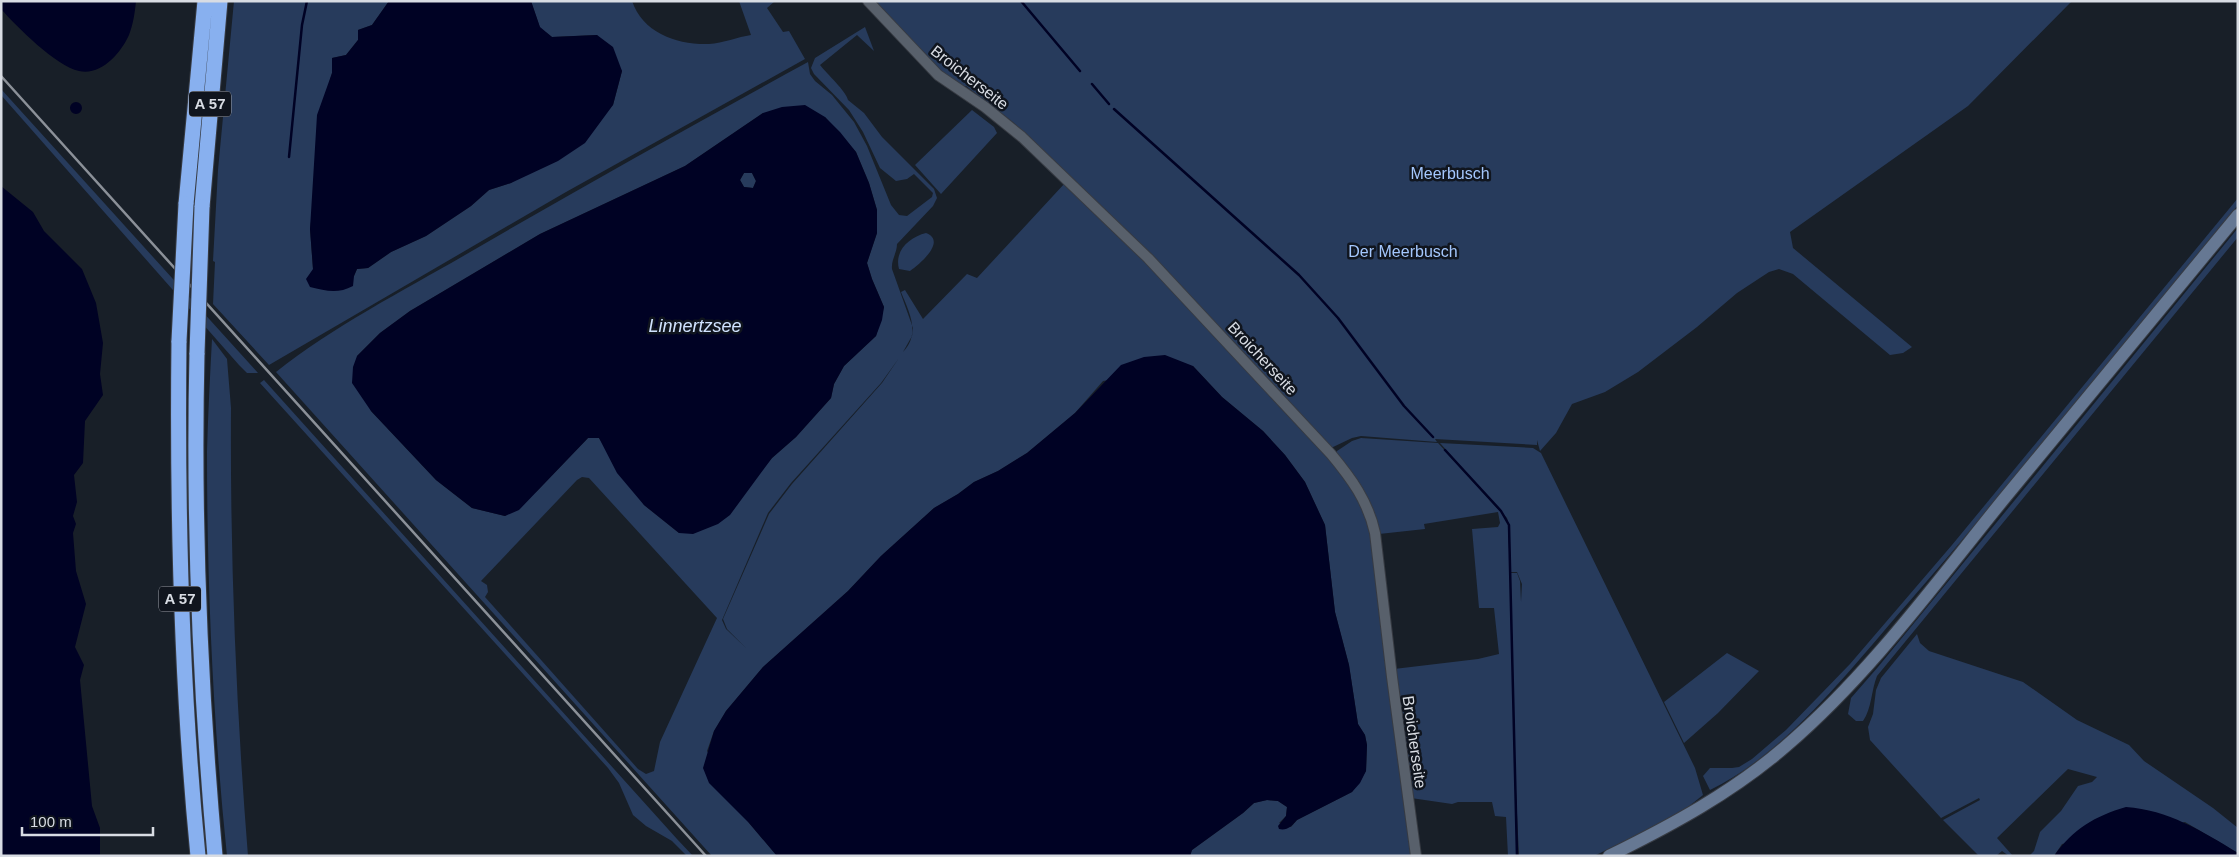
<svg xmlns="http://www.w3.org/2000/svg" width="2239" height="857" font-family="Helvetica,sans-serif">
<style>
.green{fill:#273b5c;fill-rule:evenodd}
.water{fill:#000224;fill-rule:evenodd}
.lines{fill:none;stroke-linecap:round;stroke-linejoin:round}
.stream{stroke:#000224;stroke-width:2.5}
.minor-casing{stroke:#373b43;stroke-width:12}
.secondary-casing{stroke:#373b43;stroke-width:14}
.motorway-casing{stroke:#373b43;stroke-width:17}
.minor{stroke:#58606b;stroke-width:10}
.secondary{stroke:#667893;stroke-width:12}
.motorway{stroke:#88b0ef;stroke-width:15}
.rail{stroke:#8b9098;stroke-width:2.5}
.motorway-bridge-casing{stroke:#373b43;stroke-width:17;stroke-linecap:butt}
.motorway-bridge{stroke:#88b0ef;stroke-width:15}
.labels{text-anchor:middle;stroke-width:5;stroke-linejoin:round;paint-order:stroke}
.shield{fill:#10151e;stroke:#9ca0a8;stroke-width:1}
.shield-label{font-size:15px;font-weight:bold;fill:#d8dce3}
.street-label{font-size:16px;fill:#d8dce3;stroke:#10151e}
.park-label{font-size:16px;fill:#a4c7fd;stroke:#10151e}
.water-label{font-size:18px;font-style:italic;fill:#d1e3ff;stroke:#10151e}
</style>
<rect width="100%" height="100%" fill="#181f28"/>
<!-- green -->
<path class="green" d="M 234,1 L 389,1 L 372,25 L 358,30 L 358,40 L 346,55 L 332,58 L 332,73 L 328,87 L 310,229 L 313,269 L 354,276 L 357,269 L 368,268 L 391,252 L 426,236 L 471,206 L 489,190 L 511,183 L 613,105 L 622,71 L 597,35 L 552,37 L 540,28 L 531,1 L 632,1 C 643,33 677,45 709,44 C 723,43 738,37 751,35 L 739,1 L 775,1 L 767,8 L 783,32 L 789,31 L 805,59 L 566,192 L 269,365 L 213,304 L 215,262 L 213,261 L 218,170 Z
M 875,1 L 2072,1 L 1968,106 L 1790,232 L 1793,248 L 1912,347 L 1903,353 L 1890,355 L 1793,274 L 1779,269 L 1769,272 L 1737,293 L 1697,327 L 1638,372 L 1605,392 L 1572,404 L 1556,433 L 1540,451 L 1537,440 L 1537,445 L 1435,439 L 1437,442 L 1361,436 L 1352,438 L 1331,448 L 1153,256 L 1014,123 L 966,86 L 962,86 L 933,65 Z
M 865,27 L 874,51 L 857,35 L 820,65 C 827,74 846,91 848,100 L 864,113 L 882,137 L 934,189 L 937,198 L 933,206 L 897,244 C 897,253 891,260 892,269 L 913,328 L 912,336 L 903,352 C 921,333 909,312 901,292 L 905,290 L 923,319 L 967,274 L 977,278 L 1065,183 L 1147,261 L 1329,458 L 1356,494 L 1372,534 L 1413,856 L 1190,856 L 1192,850 L 1243,813 L 1254,803 L 1267,800 L 1278,801 L 1287,807 L 1286,816 L 1279,823 L 1291,827 L 1297,820 L 1352,792 L 1366,771 L 1367,745 L 1365,735 L 1358,724 L 1349,665 L 1335,612 L 1325,525 L 1305,482 L 1285,455 L 1263,431 L 1222,397 L 1193,366 L 1103,381 L 1075,413 L 1027,453 L 998,471 L 974,482 L 958,494 L 934,508 L 881,556 L 848,591 L 763,667 L 726,711 L 714,731 L 707,751 L 749,823 L 777,856 L 712,856 L 276,372 C 334,326 401,292 465,255 C 578,189 693,125 808,62 L 810,74 L 815,81 L 832,95 L 854,122 L 867,146 L 891,205 L 899,215 L 907,216 L 932,197 L 933,193 L 914,174 L 907,179 L 896,181 L 880,168 L 863,132 L 849,110 L 814,74 L 811,68 L 815,58 ZM 763,113 L 825,117 L 856,152 L 869,183 L 877,210 L 877,233 L 867,263 L 872,279 L 884,307 L 876,336 L 844,366 L 834,384 L 831,398 L 796,437 L 772,458 L 755,478 L 679,533 L 644,505 L 599,438 L 588,438 L 537,491 L 505,516 L 472,508 L 436,480 L 371,411 L 357,356 L 380,333 L 410,311 L 540,234 L 685,166 ZM 899,358 L 882,383 L 792,484 L 769,514 L 723,619 L 727,629 L 746,648 L 726,629 L 722,620 L 768,513 L 791,483 L 881,383 ZM 582,477 L 589,478 L 717,618 L 660,742 L 654,771 L 646,774 L 638,769 L 485,597 L 488,592 L 487,585 L 481,581 L 577,480 Z
M 1,89 L 258,373 L 247,373 L 239,365 L 1,95 Z
M 972,110 L 994,127 L 997,133 L 941,194 L 915,165 Z
M 744,173 L 752,173 L 756,181 L 753,188 L 744,187 L 740,180 Z
M 2238,198 L 2238,205 C 2128,338 2021,473 1908,603 C 1853,666 1787,753 1710,790 L 1703,776 L 1710,768 L 1732,768 L 1739,767 L 1752,759 L 1786,730 L 1850,664 L 1952,545 Z
M 2238,228 L 2238,237 L 1877,676 C 1871,691 1872,708 1863,721 L 1856,721 L 1848,714 L 1851,698 L 1878,667 Z
M 926,233 C 947,241 920,264 910,271 L 899,269 C 894,250 910,237 926,233 Z
M 212,339 L 227,359 L 231,408 C 230,557 236,707 248,856 L 227,856 C 213,722 207,586 207,452 C 208,414 210,376 212,339 Z
M 264,380 L 677,839 L 693,856 L 687,856 L 672,841 L 646,826 L 633,815 L 619,783 L 608,768 L 260,383 Z
M 1361,438 L 1438,443 L 1506,518 L 1508,525 L 1510,573 L 1517,573 L 1520,581 L 1521,602 L 1522,584 L 1517,572 L 1511,572 L 1509,525 L 1507,518 L 1440,443 L 1533,448 L 1541,453 L 1695,768 L 1703,795 L 1678,815 L 1594,856 L 1519,856 L 1516,792 L 1516,856 L 1508,856 L 1506,817 L 1495,816 L 1492,802 L 1458,802 L 1452,804 L 1411,798 L 1394,669 L 1478,659 L 1499,654 L 1494,608 L 1479,608 L 1472,529 L 1498,527 L 1500,523 L 1498,512 L 1424,524 L 1425,529 L 1379,534 L 1337,454 L 1337,451 L 1352,441 Z
M 1917,634 L 1920,643 L 1929,651 L 2023,682 L 2077,720 L 2129,745 L 2144,761 L 2213,808 L 2238,828 L 2238,853 L 2185,822 L 2062,844 L 2054,856 L 2029,856 L 2034,851 L 2040,832 L 2061,811 L 2078,786 L 2092,782 L 2097,777 L 2068,769 L 1997,838 L 2013,856 L 2009,856 L 2002,851 L 1996,856 L 1979,856 L 1943,820 L 1980,800 L 1979,798 L 1941,818 L 1870,740 L 1868,727 L 1873,714 L 1876,690 L 1881,678 Z
M 1727,653 L 1759,671 L 1718,713 L 1684,743 L 1664,702 Z"/>
<!-- water -->
<path class="water" d="M 1,1 L 136,1 C 135,12 133,25 129,35 C 121,53 101,76 79,71 C 56,66 17,27 1,9 Z
M 389,1 L 531,1 L 540,27 L 552,37 L 597,35 L 613,47 L 622,71 L 613,105 L 585,143 L 558,161 L 511,183 L 489,190 L 471,206 L 426,236 L 391,252 L 368,268 L 357,269 L 354,276 L 353,286 C 338,294 326,291 310,287 L 306,279 L 313,269 L 310,229 L 317,115 L 332,73 L 332,58 L 346,55 L 358,40 L 358,30 L 372,25 Z
M70 108a6 6 0 1 1 12 0a6 6 0 1 1-12 0Z
M 805,105 L 825,117 L 840,132 L 856,152 L 869,183 L 877,210 L 877,233 L 867,263 L 872,279 L 884,307 L 882,320 L 876,336 L 844,366 L 834,384 L 831,398 L 796,437 L 772,458 L 730,515 L 718,524 L 693,534 L 679,533 L 644,505 L 617,473 L 599,438 L 588,438 L 519,510 L 505,516 L 472,508 L 436,480 L 371,411 L 352,383 L 353,367 L 357,356 L 380,333 L 410,311 L 540,234 L 685,166 L 763,113 L 782,107 ZM 744,173 L 752,173 L 756,181 L 753,188 L 744,187 L 740,180 Z
M 1,186 L 33,212 L 44,231 L 82,269 L 96,303 L 103,343 L 100,374 L 103,395 L 85,421 L 83,463 L 74,475 L 77,502 L 73,516 L 76,524 L 73,533 L 76,571 L 86,604 L 75,647 L 84,665 L 80,680 L 92,806 L 100,828 L 100,856 L 1,856 Z
M 1165,355 L 1193,366 L 1222,397 L 1263,431 L 1285,455 L 1305,482 L 1325,525 L 1335,612 L 1349,665 L 1358,724 L 1365,735 L 1367,745 L 1366,771 L 1360,783 L 1352,792 L 1297,820 C 1292,826 1287,831 1279,829 L 1278,826 L 1286,816 L 1287,807 L 1278,801 L 1267,800 L 1254,803 L 1243,813 L 1192,850 L 1190,856 L 777,856 L 749,823 L 709,783 L 703,768 L 714,731 L 726,711 L 763,667 L 848,591 L 881,556 L 934,508 L 958,494 L 974,482 L 998,471 L 1027,453 L 1075,413 L 1121,365 L 1144,357 Z
M 2126,807 C 2168,810 2202,831 2238,853 L 2238,856 L 2054,856 C 2073,829 2095,816 2126,807 Z"/>
<g class="lines">
<!-- stream -->
<path class="stream" d="M 1021,1 L 1080,71
M 1092,84 L 1109,104
M 1114,109 L 1299,275 L 1338,318 L 1404,406 L 1433,437
M 289,157 L 302,25 L 307,1
M 1445,450 L 1501,511 L 1509,525 L 1517,856"/>
<!-- minor casing -->
<g class="minor-casing">
<path id="minor" d="M 868,1 L 938,75 L 985,107 L 1022,137 L 1148,258 L 1331,454 C 1351,478 1368,501 1375,533 L 1392,677 L 1416,856"/>
</g>
<!-- secondary casing -->
<g class="secondary-casing">
<path id="secondary" d="M 1609,856 C 1672,825 1733,792 1786,746 C 1869,675 1935,584 2003,500 C 2081,405 2159,310 2238,215"/>
</g>
<!-- motorway casing -->
<g class="motorway-casing">
<path id="motorway" d="M 186,204 L 205,1
M 202,207 L 220,1
M 179,341 C 177,513 181,684 198,856
M 197,353 C 193,521 200,688 215,856"/>
</g>
<!-- minor -->
<use href="#minor" class="minor"/>
<!-- secondary -->
<use href="#secondary" class="secondary"/>
<!-- motorway -->
<use href="#motorway" class="motorway"/>
<!-- rail -->
<path class="rail" d="M 1,76 L 706,856"/>
<!-- motorway-bridge casing -->
<g class="motorway-bridge-casing">
<path id="motorway-bridge" d="M 179,341 L 186,204
M 197,353 L 202,207"/>
</g>
<!-- motorway-bridge -->
<use href="#motorway-bridge" class="motorway-bridge"/>
</g>
<g class="labels">
<!-- shield labels -->
<g class="shield">
<rect x="189" y="91.5" width="42" height="25" rx="4"/>
<rect x="159" y="586.5" width="42" height="25" rx="4"/>
</g>
<g class="shield-label">
<text x="210" y="109">A 57</text>
<text x="180" y="604">A 57</text>
</g>
<!-- street labels -->
<g class="street-label">
<text transform="translate(970 77) rotate(38)" y="6">Broicherseite</text>
<text transform="translate(1263 358) rotate(47)" y="6">Broicherseite</text>
<text transform="translate(1415 742) rotate(82)" y="6">Broicherseite</text>
</g>
<!-- park labels -->
<g class="park-label">
<text x="1450" y="179">Meerbusch</text>
<text x="1403" y="257">Der Meerbusch</text>
</g>
<!-- water labels -->
<g class="water-label">
<text x="695" y="332">Linnertzsee</text>
</g>
</g>
<!-- border -->
<rect width="2239" height="857" fill="none" stroke="#d8dce3" stroke-width="5"/>
<!-- scale -->
<path d="M22 827v8h131v-8" fill="none" stroke="#d8dce3" stroke-width="2.5"/>
<text x="30" y="827" font-size="15" fill="#d8dce3" stroke="#10151e" stroke-width="4" paint-order="stroke">100 m</text>
</svg>
